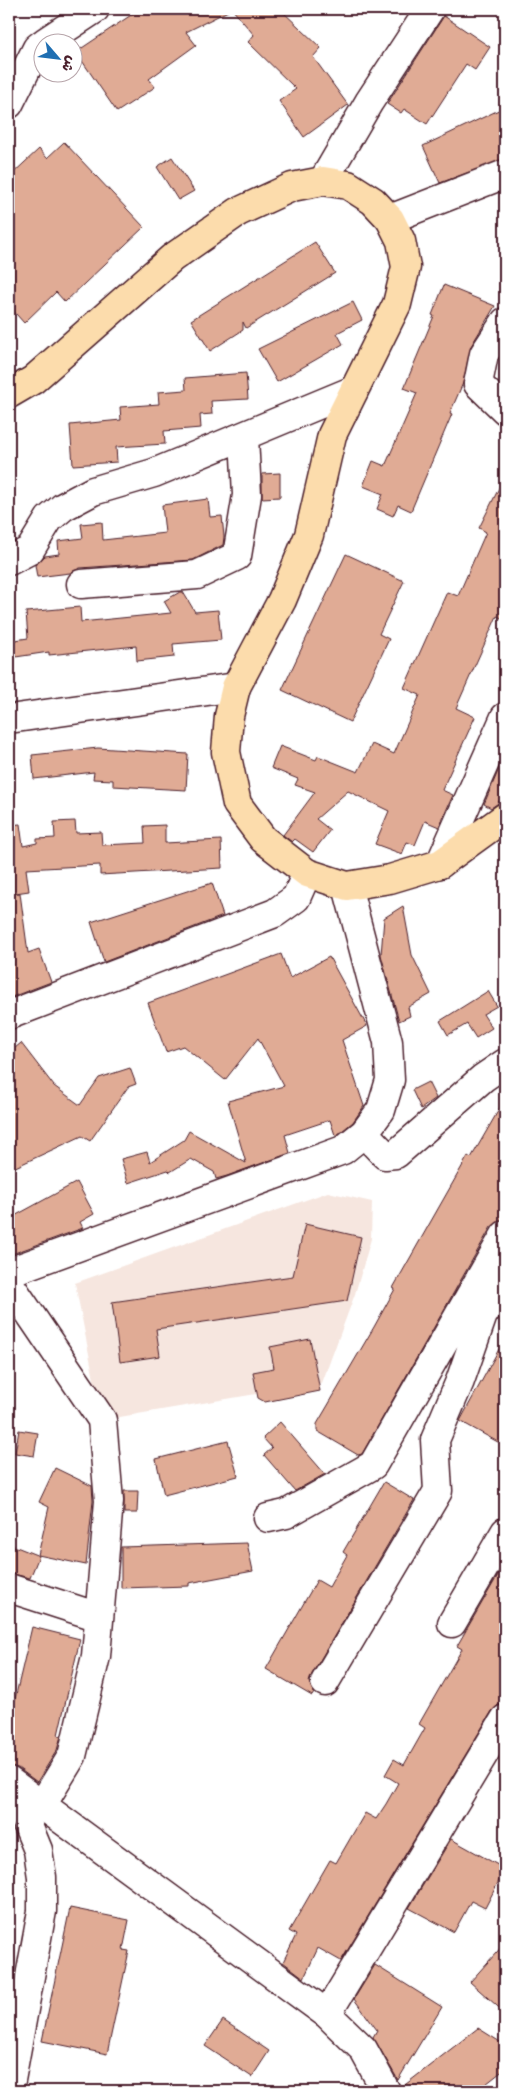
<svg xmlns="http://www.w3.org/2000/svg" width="514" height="2100" font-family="'Patrick Hand','Playpen Sans Arabic',sans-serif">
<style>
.built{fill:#f6e6df}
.building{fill:#e0ab95;stroke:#4a1f2b}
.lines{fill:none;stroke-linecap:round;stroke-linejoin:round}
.minor-casing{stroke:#4a1f2b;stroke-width:31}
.major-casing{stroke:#4a1f2b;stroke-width:31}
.minor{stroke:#fff;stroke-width:28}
.major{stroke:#fcdcac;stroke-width:28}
</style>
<rect width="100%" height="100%" fill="#fff"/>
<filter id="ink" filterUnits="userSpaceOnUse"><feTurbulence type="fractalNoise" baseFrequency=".02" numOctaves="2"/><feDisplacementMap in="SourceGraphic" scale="10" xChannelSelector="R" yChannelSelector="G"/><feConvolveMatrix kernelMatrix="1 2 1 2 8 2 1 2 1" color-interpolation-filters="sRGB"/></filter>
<g filter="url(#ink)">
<!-- built -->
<path class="built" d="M 328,1192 L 372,1202 L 371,1239 L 355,1294 L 322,1383 L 102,1420 L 75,1283 Z"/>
<!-- building -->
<path class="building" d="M 140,9 L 280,9 L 321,48 L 313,57 L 348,105 L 304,137 L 279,101 L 296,89 L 248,42 L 254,35 L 232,9 L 186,32 L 196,45 L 149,79 L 155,87 L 117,112 L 76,52 Z
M 444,16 L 490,47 L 475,70 L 466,64 L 427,124 L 404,109 L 401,113 L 387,104 Z
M 505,107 L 505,159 L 440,183 L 423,146 Z
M 64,142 L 144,227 L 65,302 L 56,292 L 24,323 L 9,306 L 9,177 L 39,149 L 47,158 Z
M 172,157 L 194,191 L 178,200 L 157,167 Z
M 315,242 L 335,273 L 246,328 L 243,322 L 243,330 L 210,351 L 191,320 Z
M 444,285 L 495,306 L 471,346 L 463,383 L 450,413 L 452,414 L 411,511 L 398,505 L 393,516 L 377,509 L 383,494 L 363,486 L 373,461 L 385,466 L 417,393 L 404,388 L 434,316 L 432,315 Z
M 353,302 L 362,320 L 337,333 L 343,344 L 277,382 L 258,349 Z
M 246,373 L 248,399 L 211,401 L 212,414 L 200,415 L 201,428 L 164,431 L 165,444 L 116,447 L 117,462 L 73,465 L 70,425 L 121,420 L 120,407 L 159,404 L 158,392 L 186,390 L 185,378 Z
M 280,473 L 280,497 L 262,498 L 262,474 Z
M 505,476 L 505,620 L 497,616 L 456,708 L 475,717 L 442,790 L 453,795 L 439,827 L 425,821 L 415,845 L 407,842 L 402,854 L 375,844 L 389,811 L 348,791 L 316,819 L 330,830 L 313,852 L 295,839 L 292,842 L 283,835 L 315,792 L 295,785 L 298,779 L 271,768 L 280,746 L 316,760 L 318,756 L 358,772 L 372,744 L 394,754 L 420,695 L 404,688 L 447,592 L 458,596 L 486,532 L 479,528 Z
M 208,499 L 210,517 L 222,516 L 224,537 L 223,545 L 193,560 L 80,568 L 70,573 L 37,577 L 35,565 L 45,556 L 59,554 L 58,541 L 83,538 L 81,524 L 102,522 L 103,540 L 165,533 L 162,505 Z
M 346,554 L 404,581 L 379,634 L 389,639 L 350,722 L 282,690 Z
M 180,592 L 183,592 L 195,612 L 218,610 L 221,640 L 173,644 L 174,657 L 137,661 L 136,646 L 49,655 L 49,652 L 9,658 L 9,641 L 28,638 L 26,612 L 80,607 L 81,622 L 171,613 L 164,601 Z
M 98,748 L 188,754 L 186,790 L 113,786 L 113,780 L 93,779 L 94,772 L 34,779 L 32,755 Z
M 505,755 L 505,793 L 497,804 L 491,808 L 484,804 Z
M 75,821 L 76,833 L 101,832 L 102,845 L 145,843 L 144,826 L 165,825 L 165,843 L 221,840 L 222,868 L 100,875 L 100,865 L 26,869 L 29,891 L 9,894 L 9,825 L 20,824 L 23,846 L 37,843 L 37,839 L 55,838 L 54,822 Z
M 212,883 L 223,916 L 104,962 L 91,922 Z
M 20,893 L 28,953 L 39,949 L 51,982 L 9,998 L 9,894 Z
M 403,906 L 412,955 L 431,994 L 408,1007 L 410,1016 L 399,1021 L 381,955 L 384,918 Z
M 281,954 L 290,978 L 329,957 L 367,1026 L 342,1040 L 364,1106 L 353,1122 L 337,1135 L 335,1135 L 330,1120 L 285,1135 L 290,1153 L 227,1176 L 216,1179 L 214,1172 L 191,1159 L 170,1172 L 168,1170 L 128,1183 L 121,1159 L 147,1152 L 150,1162 L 184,1140 L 189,1131 L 246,1163 L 228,1101 L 284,1086 L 258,1038 L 225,1080 L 183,1046 L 166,1052 L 148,1003 Z
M 488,991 L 497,1006 L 483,1014 L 492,1028 L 476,1038 L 467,1024 L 448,1035 L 440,1021 Z
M 21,1043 L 54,1086 L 80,1105 L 99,1078 L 130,1068 L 136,1084 L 128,1087 L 90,1141 L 82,1136 L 9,1170 L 9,1053 Z
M 428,1082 L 436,1098 L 421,1109 L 412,1090 Z
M 505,1099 L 505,1212 L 500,1221 L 491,1227 L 362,1454 L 358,1455 L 317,1431 L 317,1424 L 374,1327 L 395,1289 L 393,1288 L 468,1156 L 471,1158 Z
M 77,1182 L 94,1214 L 80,1222 L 83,1228 L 9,1255 L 9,1219 Z
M 305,1224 L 361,1237 L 347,1301 L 156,1329 L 160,1356 L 120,1362 L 112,1302 L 293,1276 Z
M 505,1338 L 505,1446 L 460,1421 Z
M 310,1339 L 320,1391 L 265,1402 L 258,1398 L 253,1372 L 274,1368 L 270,1347 Z
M 280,1422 L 325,1474 L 295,1491 L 264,1455 L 272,1448 L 263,1438 Z
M 19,1430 L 38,1433 L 34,1456 L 15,1453 Z
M 228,1441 L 238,1476 L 164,1495 L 156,1459 Z
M 55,1468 L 92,1486 L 93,1501 L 86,1565 L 38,1555 L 49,1507 L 39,1502 Z
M 384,1482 L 414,1500 L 312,1674 L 309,1682 L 314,1693 L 312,1696 L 266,1669 L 317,1580 L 329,1587 L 347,1555 L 343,1552 Z
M 124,1491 L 138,1491 L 137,1513 L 124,1513 Z
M 247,1543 L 253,1571 L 189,1583 L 189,1586 L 121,1588 L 121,1547 Z
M 9,1544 L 39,1556 L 30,1578 L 9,1573 Z
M 505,1563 L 505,1703 L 498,1705 L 492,1711 L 341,1961 L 318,1948 L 304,1978 L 283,1962 L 296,1935 L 289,1931 L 330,1860 L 336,1863 L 365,1813 L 376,1819 L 386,1804 L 398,1783 L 385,1775 L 394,1759 L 404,1765 L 425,1728 L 419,1724 L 462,1649 L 457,1646 Z
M 32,1627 L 80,1639 L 58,1735 L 61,1736 L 57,1750 L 37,1782 L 18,1768 L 9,1766 L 9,1724 Z
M 451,1839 L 505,1869 L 485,1908 L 471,1901 L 454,1932 L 409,1908 Z
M 70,1908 L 129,1920 L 123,1950 L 129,1951 L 107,2054 L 42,2041 Z
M 505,1943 L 505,2013 L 470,1982 Z
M 375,1965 L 442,2007 L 398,2080 L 373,2037 L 377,2030 L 354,1999 Z
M 223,2020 L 269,2051 L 252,2077 L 205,2046 Z
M 478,2028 L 505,2045 L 505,2069 L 477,2091 L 402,2091 L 401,2088 Z"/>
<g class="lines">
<!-- minor casing -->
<g class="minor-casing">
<path id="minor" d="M 45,42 L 95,9
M 9,104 L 37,48 L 42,44
M 323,181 L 369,102 L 430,9
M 390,219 L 505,174
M 505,322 L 484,354 L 478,384 L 505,410
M 9,561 L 30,550 L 49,519 L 63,507 L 93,491 L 154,473 L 354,390
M 81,584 L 197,575 L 237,556 L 247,495 L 244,437
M 9,719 L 236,687
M 440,864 L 505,717
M 9,1015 L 275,913 L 296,898 L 307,873
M 364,1133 L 385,1155 L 396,1154 L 483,1078 L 505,1063
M 9,1272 L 343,1150 L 364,1133 L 381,1110 L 390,1080 L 388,1042 L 347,886
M 9,1283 L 102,1420 L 109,1501 L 96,1656 L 72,1756 L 42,1805
M 268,1518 L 286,1514 L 373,1465 L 505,1235
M 9,1588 L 99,1617
M 452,1623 L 505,1532
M 325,1682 L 438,1491 L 435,1440 L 460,1381 L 483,1315 L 505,1285
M 9,1781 L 327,2014 L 363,2049 L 386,2091
M 327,2014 L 505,1719
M 9,2091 L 42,1911 L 42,1877 L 38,1850 L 10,1782"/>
</g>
<!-- major casing -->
<g class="major-casing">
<path id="major" d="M 9,394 L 33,380 L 172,258 L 238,212 L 292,187 L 323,181 L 348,185 L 373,201 L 390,219 L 401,241 L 406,267 L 397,304 L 332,435 L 309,535 L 282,600 L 236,687 L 229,716 L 226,752 L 237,804 L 263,839 L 307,873 L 347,886 L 390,879 L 440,864 L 505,817"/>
</g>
<!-- minor -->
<use href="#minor" class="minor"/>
<!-- major -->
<use href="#major" class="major"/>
</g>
</g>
<!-- margin -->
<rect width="514" height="2100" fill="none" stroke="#fff" stroke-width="30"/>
<rect x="15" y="15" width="484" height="2070" fill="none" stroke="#4a1f2b" stroke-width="2" filter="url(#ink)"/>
<!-- north arrow -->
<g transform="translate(58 58) rotate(118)"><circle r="24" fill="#ffffff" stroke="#b7a5aa"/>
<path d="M0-4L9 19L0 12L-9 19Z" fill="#1f6fb2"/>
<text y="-8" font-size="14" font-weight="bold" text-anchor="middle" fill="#4a1f2b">ش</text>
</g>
</svg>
